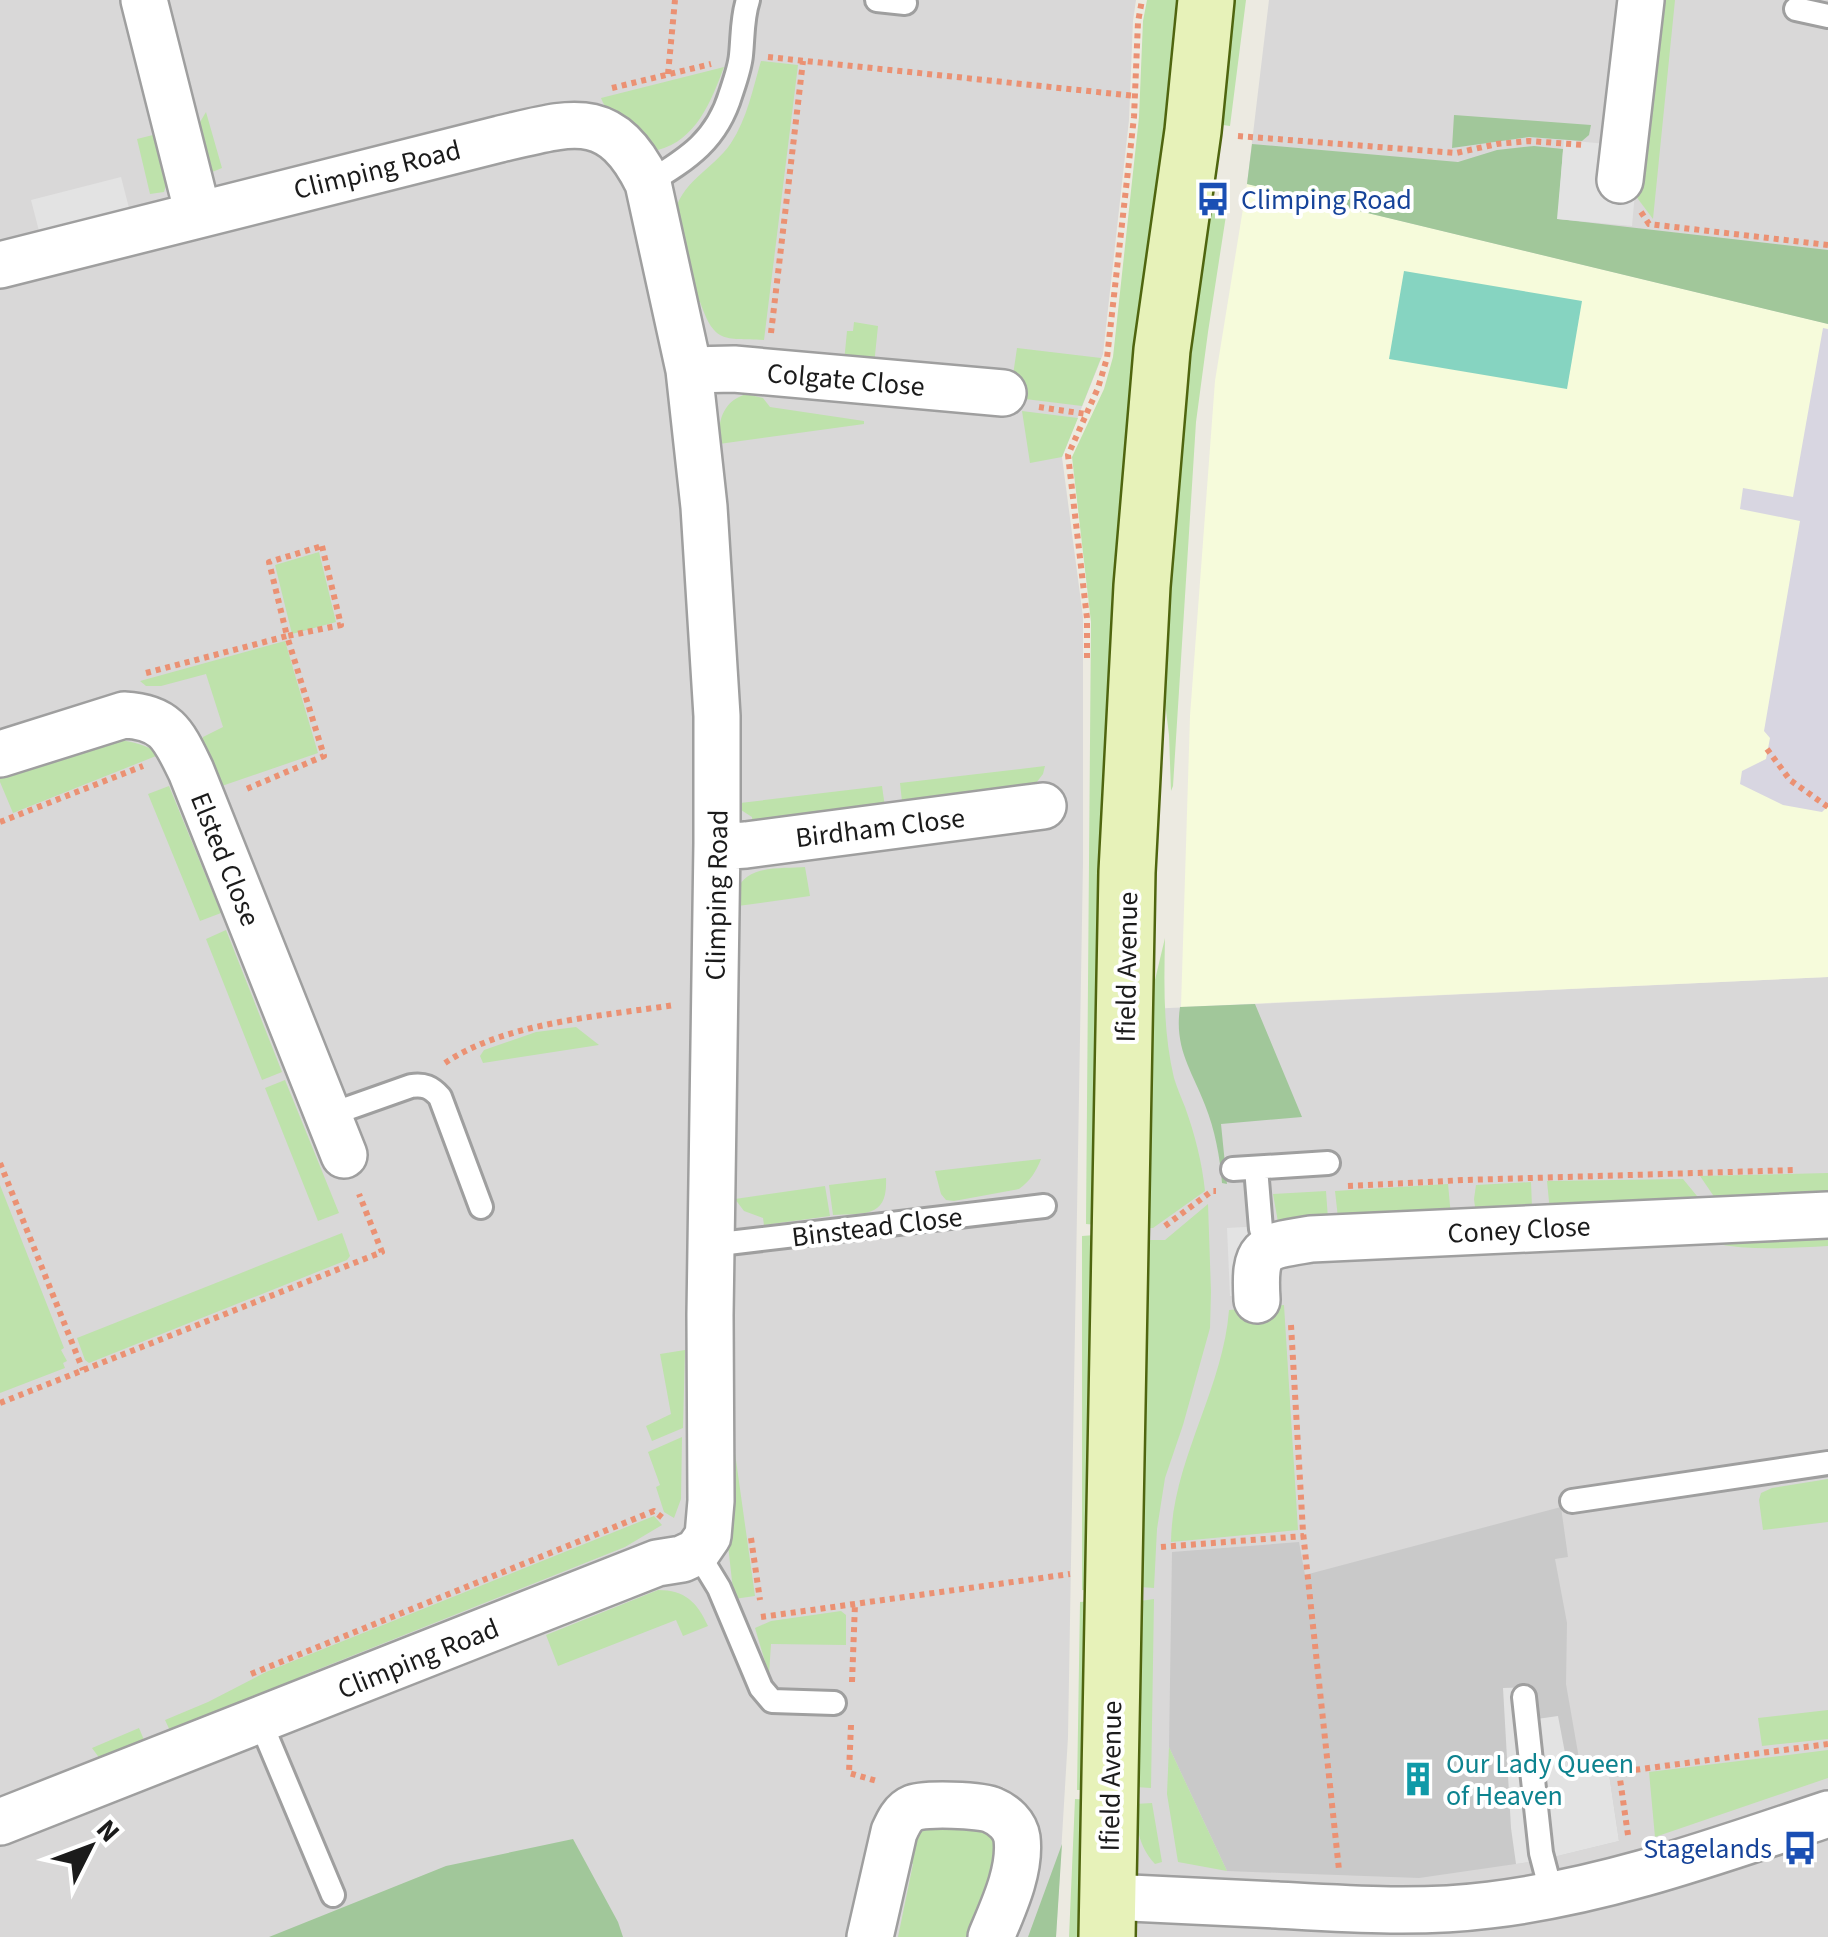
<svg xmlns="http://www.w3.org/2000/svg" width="1828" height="1937" font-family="'Source Sans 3',sans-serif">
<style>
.residential{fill:#d9d8d8}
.education{fill:#f6fbdb}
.religious{fill:#c9c9c9}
.grass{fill:#bee2ab}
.forest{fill:#a1c79a}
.pitch{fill:#86d4c1}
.parking{fill:#e3e3e3}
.plaza{fill:#d8d6e1}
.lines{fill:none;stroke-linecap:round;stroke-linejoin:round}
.lane-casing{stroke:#9f9f9f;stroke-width:28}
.street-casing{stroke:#9f9f9f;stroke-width:50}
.secondary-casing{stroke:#4f650f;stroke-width:60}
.path{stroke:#eb9173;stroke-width:6;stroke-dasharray:5 5;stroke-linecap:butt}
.lane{stroke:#fff;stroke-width:22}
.street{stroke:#fff;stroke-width:45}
.secondary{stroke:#e7f2b9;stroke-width:55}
.labels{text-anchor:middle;stroke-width:8;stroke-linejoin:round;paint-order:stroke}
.street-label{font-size:28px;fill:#1b1b1b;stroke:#fff}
.transit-label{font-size:28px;fill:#164399;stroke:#fff;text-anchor:start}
.culture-label{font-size:28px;fill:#0d838f;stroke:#fff;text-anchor:start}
</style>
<rect width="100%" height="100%" fill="#eceae1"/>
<!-- residential -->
<path class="residential" d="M 0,0 L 1136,0 L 1133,21 L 1129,120 L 1103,354 L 1062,457 L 1083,617 L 1083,862 L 1068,1737 L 1056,1937 L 0,1937 Z
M 1269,0 L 1828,0 L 1828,324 L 1247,184 Z
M 1828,977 L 1828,1937 L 1125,1937 L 1140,1587 L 1147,1271 L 1145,1240 L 1148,1009 Z"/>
<!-- education -->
<path class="education" d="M 1247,184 L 1828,324 L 1828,977 L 1181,1007 L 1190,716 L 1215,381 Z"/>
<!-- religious -->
<path class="religious" d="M 1561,1507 L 1568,1557 L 1555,1559 L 1567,1623 L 1566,1684 L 1581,1770 L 1608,1767 L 1619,1841 L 1537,1861 L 1419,1878 L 1227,1871 L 1169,1747 L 1172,1552 L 1299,1542 L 1305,1575 Z"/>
<!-- grass -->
<path class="grass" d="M 1147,0 L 1176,0 L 1123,549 L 1112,589 L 1098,1225 L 1086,1224 L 1091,622 L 1072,457 L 1104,389 L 1113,357 L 1139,117 L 1143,21 Z
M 1226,0 L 1246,0 L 1230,126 L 1209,123 Z
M 1655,0 L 1675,0 L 1653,219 L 1635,195 Z
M 761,61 L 798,65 L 764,340 C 723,338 715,344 700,302 L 688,302 L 674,217 C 679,182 713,170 731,143 C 747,119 753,88 761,61 Z
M 724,67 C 711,102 696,140 658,150 C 636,139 609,120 601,98 Z
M 206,112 L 222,168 L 205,175 L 196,129 Z
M 161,133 L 168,179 L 164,192 L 150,194 L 137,139 Z
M 1200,204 L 1227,209 L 1208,332 L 1196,422 L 1173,786 L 1171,791 L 1169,735 L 1163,686 L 1158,610 Z
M 854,322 L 878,326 L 874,365 L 844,362 L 847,331 L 853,331 Z
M 1017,348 L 1101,358 L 1082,406 L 1017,398 L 1013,375 Z
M 746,394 L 763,398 L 770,407 L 864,421 L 864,424 L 719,444 C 718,421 722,402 746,394 Z
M 1022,411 L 1078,418 L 1062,457 L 1030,463 Z
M 319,552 L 336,622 L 292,634 L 275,565 Z
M 285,641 L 318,753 L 216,788 L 200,745 L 203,737 L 223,727 L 206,674 L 161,686 L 146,686 L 140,681 Z
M 109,739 C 127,740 140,743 156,751 L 156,756 L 13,813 L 0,782 L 0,771 Z
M 1045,766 L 1043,774 L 1033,787 L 903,811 L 900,783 Z
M 169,786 L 221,913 L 200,921 L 148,794 Z
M 882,786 L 886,814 L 752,825 L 752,817 L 741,810 L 740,803 Z
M 805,867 L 810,896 L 738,906 C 738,901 737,895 738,890 C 745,864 785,869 805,867 Z
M 226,930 L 282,1072 L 262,1080 L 206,939 Z
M 1165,938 C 1164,985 1163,1032 1174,1078 C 1177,1088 1181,1097 1185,1107 C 1195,1135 1202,1162 1205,1191 L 1153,1228 L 1146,1228 L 1148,1009 Z
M 576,1027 L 599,1045 L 483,1063 L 480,1056 L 484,1050 L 536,1032 Z
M 285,1080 L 339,1213 L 318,1221 L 265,1088 Z
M 1041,1159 C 1036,1172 1030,1181 1019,1189 L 954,1201 L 946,1200 L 941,1194 L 935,1171 Z
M 1828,1173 L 1828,1202 L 1715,1198 L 1700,1176 Z
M 886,1178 C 888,1218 865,1213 833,1215 L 829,1185 Z
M 1683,1179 L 1706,1207 L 1550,1212 L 1547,1181 Z
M 1531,1182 L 1532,1207 L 1476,1215 L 1474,1199 L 1476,1185 Z
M 1448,1184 L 1451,1216 L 1338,1218 L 1335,1191 Z
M 0,1185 L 64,1348 L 61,1350 L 67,1361 L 63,1363 L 65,1368 L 0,1393 Z
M 825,1186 L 830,1216 L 764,1225 L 763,1218 L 744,1211 L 735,1199 Z
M 1326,1191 L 1328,1219 L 1278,1222 L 1273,1194 Z
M 1208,1204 L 1211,1292 L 1210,1328 L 1183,1425 L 1165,1478 L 1157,1529 L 1154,1588 L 1140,1587 L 1142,1361 L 1147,1271 L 1145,1240 L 1165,1240 Z
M 1828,1229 L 1828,1246 C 1789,1248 1750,1251 1712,1243 Z
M 342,1233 L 350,1256 L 347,1260 L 89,1363 L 85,1360 L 77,1338 Z
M 1095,1235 L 1097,1591 L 1082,1590 L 1082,1236 Z
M 1284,1305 L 1298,1530 L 1171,1542 C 1172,1461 1223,1390 1229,1310 Z
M 685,1350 L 683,1428 L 652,1441 L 646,1426 L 671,1414 L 660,1354 Z
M 682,1437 L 681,1499 L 674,1518 L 664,1512 L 656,1487 L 660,1485 L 648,1452 Z
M 734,1446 L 755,1596 L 734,1599 L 724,1509 L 728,1451 Z
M 1828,1479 L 1828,1522 L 1763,1530 L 1759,1500 L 1761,1493 L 1772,1488 Z
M 654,1516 L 662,1525 L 625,1547 L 309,1673 L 173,1737 L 165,1720 L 208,1702 L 266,1672 Z
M 658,1590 C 685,1590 697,1602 708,1626 L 683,1636 L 676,1620 L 558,1666 L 546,1635 Z
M 1154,1599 L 1151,1788 L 1136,1787 L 1140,1601 Z
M 1092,1601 L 1088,1790 L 1077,1790 L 1080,1602 Z
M 841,1611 L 846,1615 L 846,1645 L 771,1644 L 769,1675 L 755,1628 L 771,1621 Z
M 1828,1710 L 1828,1739 L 1762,1746 L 1758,1718 Z
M 139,1728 L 147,1747 L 103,1763 L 92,1748 Z
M 1169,1747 L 1227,1871 L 1178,1862 L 1167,1794 Z
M 1828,1750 L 1828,1778 L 1655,1837 L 1649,1772 Z
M 1075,1799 L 1094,1800 L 1087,1937 L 1069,1937 Z
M 1152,1803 L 1162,1862 L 1155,1864 C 1138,1845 1137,1828 1135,1804 Z
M 969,1820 L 993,1836 L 997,1853 L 996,1868 L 971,1937 L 898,1937 L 913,1864 L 901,1858 L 924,1823 Z"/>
<!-- forest -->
<path class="forest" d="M 1454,115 L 1591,125 L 1589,135 L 1582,141 L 1529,137 L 1452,148 Z
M 1252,144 L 1458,162 L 1497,150 L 1534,146 L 1563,149 L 1558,219 L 1828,250 L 1828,324 L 1247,184 Z
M 1255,1004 L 1302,1117 L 1221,1124 L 1227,1184 L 1222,1183 C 1220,1157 1215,1130 1205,1105 C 1191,1069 1174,1048 1180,1007 Z
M 573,1839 L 618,1922 L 623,1937 L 269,1937 L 446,1866 Z
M 1062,1844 L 1056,1937 L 1028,1937 Z"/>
<!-- pitch -->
<path class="pitch" d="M 1404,271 L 1582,301 L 1567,389 L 1389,359 Z"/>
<!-- parking -->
<path class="parking" d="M 1564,140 L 1639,147 L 1632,226 L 1557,219 Z
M 121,177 L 129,208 L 39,231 L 31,200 Z
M 1279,1225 L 1282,1293 L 1230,1296 L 1227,1228 Z
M 1533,1687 L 1537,1719 L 1558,1716 L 1569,1774 L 1608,1767 L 1619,1841 L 1537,1861 L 1516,1864 L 1511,1828 L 1503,1688 Z"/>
<!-- plaza -->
<path class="plaza" d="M 1823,328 L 1828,329 L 1828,806 L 1822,812 L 1783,805 L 1740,784 L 1742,771 L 1766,759 L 1770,738 L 1764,731 L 1800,521 L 1740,509 L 1743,488 L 1793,497 Z"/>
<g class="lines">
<!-- lane casing -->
<g class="lane-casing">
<path id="lane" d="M 877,0 L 905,3
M 1796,9 L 1828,16
M 648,183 C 689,158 717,140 731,93 C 735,81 740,67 741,55 C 743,36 742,18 748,0
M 329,1115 L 411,1086 C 424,1084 431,1087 440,1097 L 481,1207
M 1256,1168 L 1261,1229 L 1275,1245
M 1233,1169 L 1328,1163
M 711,1245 L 1044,1206
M 1572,1501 L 1828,1463
M 697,1552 L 719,1588 L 761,1688 L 772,1701 L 834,1703
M 1524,1697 L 1541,1853 L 1552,1895
M 260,1721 L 333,1895"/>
</g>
<!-- street casing -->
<g class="street-casing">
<path id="street" d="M 144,0 L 198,214
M 1620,180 L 1641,0
M 0,265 L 500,139 C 570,123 610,106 648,183 L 689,370 L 704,507 L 717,716 L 717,843 L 710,1315 L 711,1501 L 708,1536 L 697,1552 L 682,1559 L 657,1563 L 0,1822
M 689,370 L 734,369 L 1003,393
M 0,754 L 124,715 C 167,717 174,736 191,771 L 344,1155
M 717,843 L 730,846 L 746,845 L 1043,806
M 1257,1300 C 1254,1247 1261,1247 1311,1239 L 1828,1215
M 1109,1897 C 1165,1900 1221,1902 1277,1905 C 1348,1909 1419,1914 1490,1905 C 1607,1891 1717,1851 1828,1814
M 870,1937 L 894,1832 C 898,1823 903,1812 913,1808 C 923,1803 982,1805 992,1810 C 1004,1815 1015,1825 1017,1838 C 1021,1871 1003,1908 991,1937"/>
</g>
<!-- secondary casing -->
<g class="secondary-casing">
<path id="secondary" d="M 1107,1937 L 1127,872 L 1142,586 L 1162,350 L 1193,131 L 1206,0"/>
</g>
<!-- path -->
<path class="path" d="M 768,57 L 1135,96
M 668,74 L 675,0
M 612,88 L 711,64
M 1238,136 L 1456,153 L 1497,144 L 1529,141 L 1584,145
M 1641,212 L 1649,224 L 1828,245
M 771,333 L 803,61
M 1039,407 L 1086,414
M 322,546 L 341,625 L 287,636 L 269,562 Z
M 1087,658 L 1087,618 L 1068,455 L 1098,388 L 1107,358 L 1134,117 L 1138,22 L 1142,0
M 146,673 L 287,636 L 324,756 L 244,790
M 1767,749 L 1790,780 L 1828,807
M 0,822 L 143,766
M 445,1063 C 505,1022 604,1016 674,1005
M 0,1163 L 83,1370
M 1348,1186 L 1465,1180 L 1796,1170
M 1165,1226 L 1212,1191 L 1216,1191
M 1291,1325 L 1303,1532 L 1339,1870
M 0,1403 L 382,1252 L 359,1194
M 751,1538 L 760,1600
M 1161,1547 L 1304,1536
M 761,1617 L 1070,1574
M 251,1674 L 654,1511 L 664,1519
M 852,1682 L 855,1604
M 851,1725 L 849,1773 L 877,1781
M 1628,1835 L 1619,1772 L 1828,1744"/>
<!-- lane -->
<use href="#lane" class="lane"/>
<!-- street -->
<use href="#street" class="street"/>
<!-- secondary -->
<use href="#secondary" class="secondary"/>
</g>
<!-- icons -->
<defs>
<g id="bus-bare" transform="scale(2.7)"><path d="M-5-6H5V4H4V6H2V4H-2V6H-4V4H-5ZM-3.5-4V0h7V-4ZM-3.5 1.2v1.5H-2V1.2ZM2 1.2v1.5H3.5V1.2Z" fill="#1a4fb4" stroke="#fff" stroke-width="2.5" paint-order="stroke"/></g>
<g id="building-bare" transform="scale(2.7)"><path d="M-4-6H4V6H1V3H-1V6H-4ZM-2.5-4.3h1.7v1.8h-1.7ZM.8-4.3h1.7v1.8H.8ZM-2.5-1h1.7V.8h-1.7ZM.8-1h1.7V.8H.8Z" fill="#0f9aa8" stroke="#fff" stroke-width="2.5" paint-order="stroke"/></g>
</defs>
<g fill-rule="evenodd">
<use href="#bus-bare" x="1213" y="199"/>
<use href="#building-bare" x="1418" y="1779"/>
<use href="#bus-bare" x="1800" y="1848"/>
</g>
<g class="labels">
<!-- street labels -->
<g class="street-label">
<text transform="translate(377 169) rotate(-14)" y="10">Climping Road</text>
<text transform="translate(846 379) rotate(5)" y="10">Colgate Close</text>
<text transform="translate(880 827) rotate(-7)" y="10">Birdham Close</text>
<text transform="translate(226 859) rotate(68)" y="10">Elsted Close</text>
<text transform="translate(716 895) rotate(-89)" y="10">Climping Road</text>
<text transform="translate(1126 967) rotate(-89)" y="10">Ifield Avenue</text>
<text transform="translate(877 1226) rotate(-7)" y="10">Binstead Close</text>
<text transform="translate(1519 1229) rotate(-3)" y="10">Coney Close</text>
<text transform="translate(418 1658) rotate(-22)" y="10">Climping Road</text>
<text transform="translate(1110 1776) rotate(-89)" y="10">Ifield Avenue</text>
</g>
<!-- transit labels -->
<g class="transit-label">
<text x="1241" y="209">Climping Road</text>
<text x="1772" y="1858" text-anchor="end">Stagelands</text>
</g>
<!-- culture labels -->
<g class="culture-label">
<text x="1446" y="1773">Our Lady Queen<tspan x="1446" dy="32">of Heaven</tspan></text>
</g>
</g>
<!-- north arrow -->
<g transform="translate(90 1847) rotate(48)" stroke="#ffffff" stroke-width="8" paint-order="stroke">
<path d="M0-8L18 38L0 25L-18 38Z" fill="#1b1b1b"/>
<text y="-15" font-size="28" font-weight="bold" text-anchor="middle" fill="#1b1b1b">N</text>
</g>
</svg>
